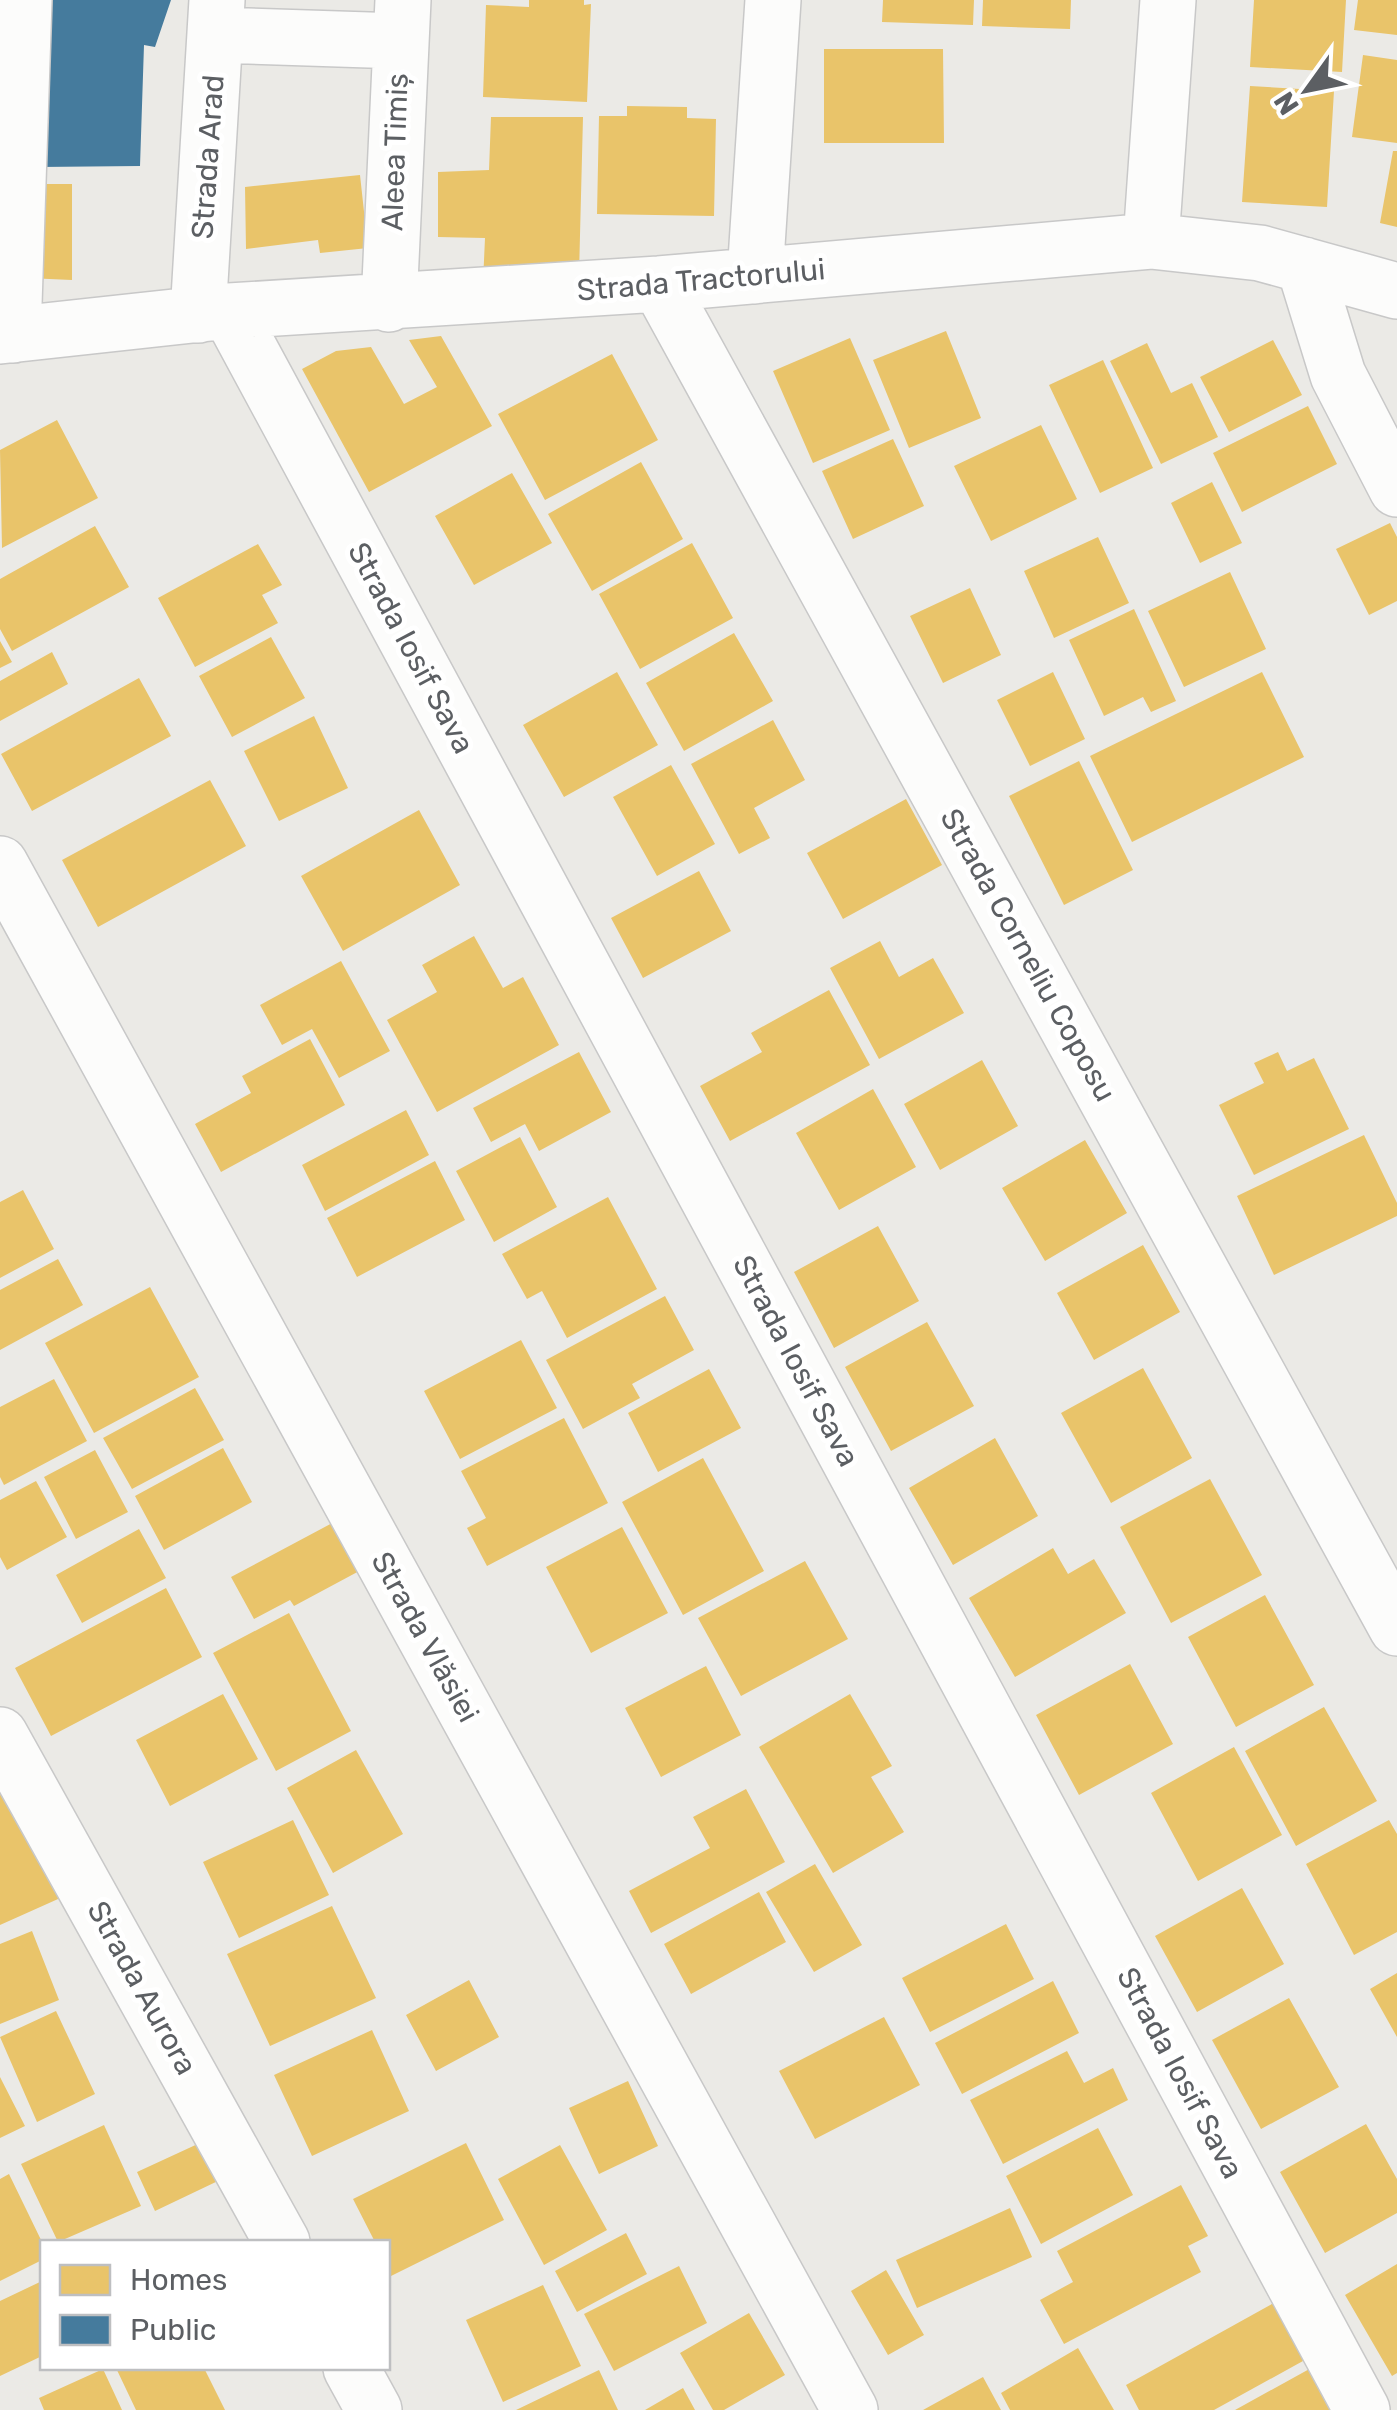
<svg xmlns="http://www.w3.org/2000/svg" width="1397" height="2410" font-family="Rubik,sans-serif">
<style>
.homes{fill:#e9c46a}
.public{fill:#457b9d}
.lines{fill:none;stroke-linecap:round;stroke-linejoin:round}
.street-casing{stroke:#c8c8c8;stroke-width:58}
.street{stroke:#fcfcfb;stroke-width:55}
.labels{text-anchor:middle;stroke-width:10;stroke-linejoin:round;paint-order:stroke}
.street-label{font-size:30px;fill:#5c5f63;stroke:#fff}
</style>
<rect width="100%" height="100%" fill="#ebeae6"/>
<!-- homes -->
<path class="homes" d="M 529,0 L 584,0 L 584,5 L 591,4 L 587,102 L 483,97 L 486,5 L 529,7 Z
M 883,0 L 974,0 L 973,25 L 882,22 Z
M 983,0 L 1071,0 L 1070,29 L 982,26 Z
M 1254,0 L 1346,0 L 1342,72 L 1250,67 Z
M 1358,0 L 1397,0 L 1397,35 L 1354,30 Z
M 824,49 L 943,49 L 944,143 L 824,143 Z
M 1363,55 L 1397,60 L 1397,143 L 1352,137 Z
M 1250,86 L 1334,91 L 1327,207 L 1242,202 Z
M 627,106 L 687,107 L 687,118 L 716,119 L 714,216 L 597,214 L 599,116 L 627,116 Z
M 491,117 L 583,117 L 579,275 L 483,283 L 485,238 L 438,237 L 438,172 L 489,170 Z
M 1393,151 L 1397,151 L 1397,227 L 1380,223 Z
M 360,175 L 368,248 L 320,253 L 318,240 L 246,249 L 245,187 Z
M 29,184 L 72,184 L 72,280 L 27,278 Z
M 946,331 L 981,418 L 909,448 L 873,360 Z
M 441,336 L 492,426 L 369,492 L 302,369 L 336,351 L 371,347 L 404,404 L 437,387 L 409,340 Z
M 850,338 L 890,430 L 813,463 L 773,371 Z
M 1273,340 L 1302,395 L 1229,432 L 1200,377 Z
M 1147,343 L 1171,393 L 1192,383 L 1218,437 L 1161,464 L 1110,361 Z
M 612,354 L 658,440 L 545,500 L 498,414 Z
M 1103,360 L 1153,468 L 1100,493 L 1049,385 Z
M 1308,406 L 1337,464 L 1242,512 L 1213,453 Z
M 57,420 L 98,498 L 2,548 L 0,450 Z
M 1041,425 L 1077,499 L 991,541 L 954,466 Z
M 893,439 L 924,506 L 853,539 L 822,471 Z
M 641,462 L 683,539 L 592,591 L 548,514 Z
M 512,473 L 552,543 L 474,585 L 435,516 Z
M 1212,482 L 1242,543 L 1200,563 L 1171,503 Z
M 1390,523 L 1397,537 L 1397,601 L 1369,615 L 1336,549 Z
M 95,526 L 129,587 L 12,651 L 0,629 L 0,579 Z
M 1098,537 L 1129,603 L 1054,638 L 1024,571 Z
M 692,543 L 733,618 L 640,669 L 599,594 Z
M 258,544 L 282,585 L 262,595 L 278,623 L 195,667 L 158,598 Z
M 1230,572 L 1266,649 L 1184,687 L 1148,611 Z
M 970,588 L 1001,655 L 943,683 L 910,616 Z
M 1134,609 L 1176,701 L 1151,712 L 1143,697 L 1104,716 L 1069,640 Z
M 734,633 L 773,701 L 684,751 L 646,683 Z
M 271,637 L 305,698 L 232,737 L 199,676 Z
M 0,641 L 12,662 L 0,668 Z
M 52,652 L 68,684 L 0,721 L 0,681 Z
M 617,672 L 658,745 L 564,797 L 523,725 Z
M 1053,672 L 1085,739 L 1030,766 L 997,700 Z
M 1262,672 L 1304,757 L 1132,842 L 1090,756 Z
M 139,678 L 171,736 L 32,811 L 1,754 Z
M 314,716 L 348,788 L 279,821 L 244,751 Z
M 773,720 L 805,780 L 754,808 L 770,838 L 739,854 L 691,764 Z
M 1079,761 L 1133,870 L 1064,905 L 1009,796 Z
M 671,765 L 715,844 L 657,876 L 613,797 Z
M 210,780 L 246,846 L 98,927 L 62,860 Z
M 906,799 L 942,865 L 843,919 L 807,853 Z
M 419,810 L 460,885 L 343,951 L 301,876 Z
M 699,871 L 731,931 L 643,978 L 611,918 Z
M 474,936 L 503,988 L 523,977 L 559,1045 L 437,1112 L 387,1020 L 437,992 L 422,965 Z
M 880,941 L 899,977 L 933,958 L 964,1013 L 879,1059 L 830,968 Z
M 341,961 L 390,1051 L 339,1078 L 312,1029 L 282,1045 L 260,1005 Z
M 829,990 L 870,1065 L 730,1141 L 700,1086 L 762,1052 L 751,1033 Z
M 310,1039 L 345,1105 L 221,1172 L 195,1124 L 251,1093 L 242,1076 Z
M 579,1052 L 611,1112 L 539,1151 L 525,1124 L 491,1142 L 473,1108 Z
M 1278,1052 L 1287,1071 L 1314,1058 L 1349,1129 L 1254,1175 L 1219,1105 L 1264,1083 L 1254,1063 Z
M 982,1060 L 1018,1126 L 940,1170 L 904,1104 Z
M 873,1089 L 916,1167 L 839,1210 L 796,1133 Z
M 406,1110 L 429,1155 L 325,1211 L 302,1165 Z
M 1364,1135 L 1397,1203 L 1397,1216 L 1274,1275 L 1237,1196 Z
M 520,1137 L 557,1207 L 494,1242 L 456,1171 Z
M 1085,1140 L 1127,1213 L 1045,1261 L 1002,1188 Z
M 435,1161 L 465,1220 L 357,1277 L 327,1218 Z
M 23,1190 L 54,1249 L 0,1278 L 0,1202 Z
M 608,1197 L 657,1289 L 567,1338 L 542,1291 L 527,1299 L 502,1254 Z
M 878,1226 L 919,1301 L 834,1348 L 794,1272 Z
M 1143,1245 L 1180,1312 L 1094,1360 L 1057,1293 Z
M 58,1259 L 83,1305 L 0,1350 L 0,1290 Z
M 150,1287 L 199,1377 L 94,1433 L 45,1343 Z
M 665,1296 L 694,1350 L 632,1384 L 640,1398 L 583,1429 L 546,1360 Z
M 927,1322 L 974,1406 L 891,1451 L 845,1367 Z
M 521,1340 L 557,1408 L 460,1459 L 424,1391 Z
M 1143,1368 L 1192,1458 L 1111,1503 L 1061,1413 Z
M 709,1369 L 741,1428 L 658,1472 L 628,1413 Z
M 54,1379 L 87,1441 L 4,1485 L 0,1477 L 0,1407 Z
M 195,1388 L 224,1440 L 132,1489 L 103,1438 Z
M 564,1418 L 608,1503 L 487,1566 L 467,1528 L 486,1518 L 461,1471 Z
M 995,1438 L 1038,1516 L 953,1565 L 909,1488 Z
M 223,1448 L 252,1502 L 164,1550 L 135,1496 Z
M 95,1450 L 128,1512 L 76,1539 L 44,1477 Z
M 703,1458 L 764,1571 L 683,1615 L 622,1502 Z
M 1210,1479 L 1262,1575 L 1171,1623 L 1120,1527 Z
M 36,1481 L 67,1537 L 7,1570 L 0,1557 L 0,1500 Z
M 336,1521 L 363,1569 L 294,1606 L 290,1600 L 254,1619 L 231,1577 Z
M 622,1527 L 668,1613 L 591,1653 L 546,1567 Z
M 139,1529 L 166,1578 L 82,1623 L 56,1575 Z
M 1053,1548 L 1068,1574 L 1094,1559 L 1126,1613 L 1015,1677 L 969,1598 Z
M 805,1561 L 848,1639 L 741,1696 L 698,1618 Z
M 166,1588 L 202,1657 L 51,1736 L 15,1668 Z
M 1265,1595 L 1314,1685 L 1236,1727 L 1188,1637 Z
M 289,1613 L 351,1731 L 276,1771 L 213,1653 Z
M 1130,1664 L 1173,1744 L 1079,1795 L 1036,1715 Z
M 706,1666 L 741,1735 L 661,1777 L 625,1708 Z
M 223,1694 L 258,1759 L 170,1806 L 136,1740 Z
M 850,1694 L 892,1766 L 871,1777 L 904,1832 L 833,1873 L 759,1747 Z
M 1324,1707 L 1377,1801 L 1296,1846 L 1245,1751 Z
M 1234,1747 L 1282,1835 L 1198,1881 L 1151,1793 Z
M 356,1750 L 403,1834 L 333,1873 L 287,1788 Z
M 0,1787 L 67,1895 L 0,1925 Z
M 746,1789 L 785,1862 L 651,1933 L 629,1891 L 710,1848 L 693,1817 Z
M 293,1820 L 329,1895 L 239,1938 L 203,1862 Z
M 1389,1820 L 1397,1834 L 1397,1932 L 1354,1955 L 1306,1864 Z
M 815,1864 L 862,1945 L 814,1972 L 766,1892 Z
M 1242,1888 L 1284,1964 L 1197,2012 L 1155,1936 Z
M 759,1892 L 786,1942 L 691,1994 L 664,1944 Z
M 332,1906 L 376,1998 L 270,2046 L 227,1954 Z
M 1006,1924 L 1034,1979 L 930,2032 L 902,1978 Z
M 32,1931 L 59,2000 L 0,2024 L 0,1944 Z
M 1397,1973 L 1397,2037 L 1370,1989 Z
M 469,1980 L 499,2037 L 436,2071 L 406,2015 Z
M 1053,1981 L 1079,2033 L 962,2094 L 935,2043 Z
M 1289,1998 L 1339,2087 L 1261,2129 L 1212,2040 Z
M 56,2011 L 95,2094 L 37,2122 L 0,2037 Z
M 884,2017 L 920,2085 L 815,2139 L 779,2071 Z
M 372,2030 L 409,2111 L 312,2156 L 274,2075 Z
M 1067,2051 L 1084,2083 L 1113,2068 L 1128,2100 L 1003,2164 L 970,2100 Z
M 0,2077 L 25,2126 L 0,2138 Z
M 628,2081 L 658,2146 L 599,2174 L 569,2108 Z
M 1366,2124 L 1397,2179 L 1397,2213 L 1325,2253 L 1280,2172 Z
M 104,2125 L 141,2206 L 58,2242 L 21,2164 Z
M 1098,2128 L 1133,2195 L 1041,2244 L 1006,2176 Z
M 202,2142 L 220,2180 L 155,2211 L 137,2172 Z
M 466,2143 L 504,2220 L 391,2276 L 388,2242 L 375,2242 L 353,2199 Z
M 560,2145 L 607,2230 L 544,2265 L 498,2179 Z
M 9,2174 L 42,2242 L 42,2260 L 0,2281 L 0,2179 Z
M 1181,2185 L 1208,2236 L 1188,2246 L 1201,2272 L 1064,2344 L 1040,2300 L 1073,2282 L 1057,2251 Z
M 1010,2208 L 1032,2257 L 917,2308 L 896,2260 Z
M 626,2233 L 647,2274 L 577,2312 L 555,2271 Z
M 1397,2264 L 1397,2373 L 1392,2376 L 1345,2295 Z
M 679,2266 L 707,2323 L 614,2371 L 584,2314 Z
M 886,2270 L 924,2335 L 888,2355 L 851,2291 Z
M 42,2281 L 42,2356 L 0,2376 L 0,2301 Z
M 543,2285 L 581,2366 L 503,2402 L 466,2320 Z
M 1281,2299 L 1312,2356 L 1214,2410 L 1139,2410 L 1126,2385 Z
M 749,2313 L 785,2375 L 724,2410 L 713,2410 L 680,2353 Z
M 1078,2348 L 1114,2410 L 1010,2410 L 1001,2393 Z
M 1322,2362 L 1348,2410 L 1235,2410 Z
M 116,2368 L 204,2368 L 225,2410 L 136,2410 Z
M 103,2369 L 122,2410 L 44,2410 L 39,2398 Z
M 599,2370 L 618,2410 L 516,2410 Z
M 983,2377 L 1001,2410 L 923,2410 L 972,2383 Z
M 683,2388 L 695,2410 L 645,2410 Z"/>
<!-- public -->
<path class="public" d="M 36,0 L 171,0 L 155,47 L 144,45 L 140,166 L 39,167 Z"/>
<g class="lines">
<!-- street casing -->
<g class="street-casing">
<path id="street" d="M 216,35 L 400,41
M 1151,241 L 1168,0
M 1304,265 L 1338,375 L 1397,489
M 755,276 L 773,0
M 659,284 L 1397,1628
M 389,304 L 403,0
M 229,311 L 1362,2410
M 198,315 L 217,0
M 13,335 L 24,0
M 0,336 L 229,311 L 659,284 L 1151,241 L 1260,253 L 1397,291
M 0,864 L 850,2410
M 0,1735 L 282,2242
M 351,2368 L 374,2410"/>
</g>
<!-- street -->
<use href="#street" class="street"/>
</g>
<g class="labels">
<!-- street labels -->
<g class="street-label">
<text transform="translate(395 152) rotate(-88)" y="10">Aleea Timiș</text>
<text transform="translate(208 157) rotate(-86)" y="10">Strada Arad</text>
<text transform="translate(701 280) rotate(-5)" y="10">Strada Tractorului</text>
<text transform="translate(411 648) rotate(62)" y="10">Strada Iosif Sava</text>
<text transform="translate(1028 955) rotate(61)" y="10">Strada Corneliu Coposu</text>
<text transform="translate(796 1361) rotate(62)" y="10">Strada Iosif Sava</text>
<text transform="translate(425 1637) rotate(61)" y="10">Strada Vlăsiei</text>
<text transform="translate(142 1988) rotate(61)" y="10">Strada Aurora</text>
<text transform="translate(1180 2073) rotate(62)" y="10">Strada Iosif Sava</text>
</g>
</g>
<!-- legend -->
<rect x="40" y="2240" width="350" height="130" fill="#ffffff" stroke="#bebfc1" stroke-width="2.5"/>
<rect x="60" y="2265" width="50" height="30" fill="#e9c46a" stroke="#bebfc1" stroke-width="2.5"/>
<text x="130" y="2290" font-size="30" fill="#5c5f63">Homes</text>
<rect x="60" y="2315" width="50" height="30" fill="#457b9d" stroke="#bebfc1" stroke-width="2.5"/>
<text x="130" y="2340" font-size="30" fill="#5c5f63">Public</text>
<!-- north arrow -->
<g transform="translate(1307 90) rotate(237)" stroke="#ffffff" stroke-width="8" paint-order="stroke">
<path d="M0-8L18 38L0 25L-18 38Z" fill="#5c5f63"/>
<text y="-15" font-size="28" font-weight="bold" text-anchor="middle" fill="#5c5f63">N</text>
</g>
</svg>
